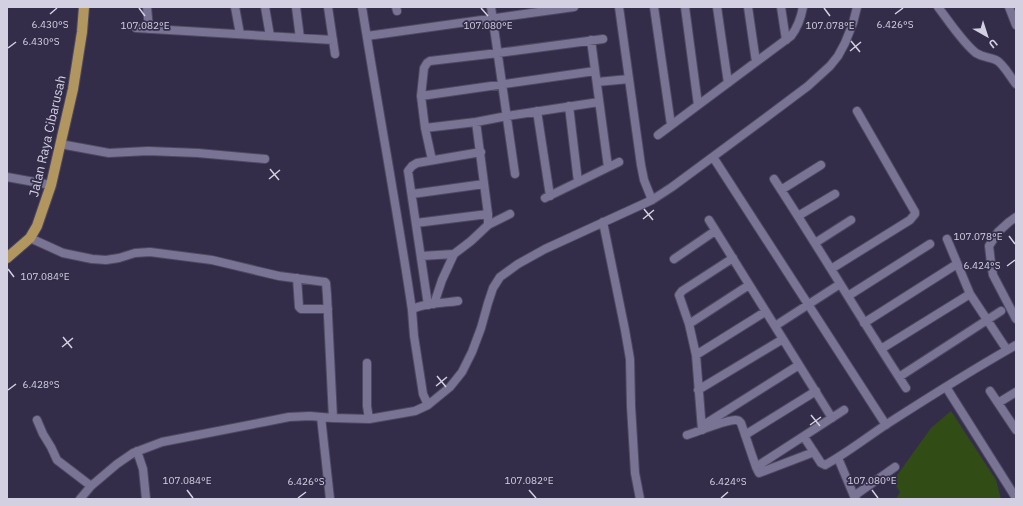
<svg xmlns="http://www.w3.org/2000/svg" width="1023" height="506" font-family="'IBM Plex Sans',sans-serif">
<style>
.green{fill:#314d15}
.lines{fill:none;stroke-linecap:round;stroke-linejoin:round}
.minor-casing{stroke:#4f4961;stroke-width:10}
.primary-casing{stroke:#4f4961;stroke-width:12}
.minor{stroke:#7a7494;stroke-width:8}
.primary{stroke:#b19660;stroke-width:10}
.ticks{fill:none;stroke:#d3d0e2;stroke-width:1.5}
.labels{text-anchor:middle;stroke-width:3.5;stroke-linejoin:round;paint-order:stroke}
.street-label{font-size:13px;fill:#d3d0e2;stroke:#332d49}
.ticks-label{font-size:10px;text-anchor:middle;fill:#d3d0e2;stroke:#332d49;stroke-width:3.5;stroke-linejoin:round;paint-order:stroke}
</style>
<rect width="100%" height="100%" fill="#332d49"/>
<!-- green -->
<path class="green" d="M 951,411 L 996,480 L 1001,499 L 896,499 L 900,492 L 893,481 L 931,428 Z"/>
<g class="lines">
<!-- minor casing -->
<g class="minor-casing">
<path id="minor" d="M 147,7 L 149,29
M 235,7 L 240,34
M 265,7 L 270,36
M 296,7 L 300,38
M 328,7 L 335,54
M 362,7 C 378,108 397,208 412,310
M 396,7 L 397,11
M 491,7 L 515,174
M 619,7 L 641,165 L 644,180 L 652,200
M 654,7 L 671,125
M 685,7 L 698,105
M 717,7 L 728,83
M 748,7 L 756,62
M 781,7 L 786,40
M 938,7 C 948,20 963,43 976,53 C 984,58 989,57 996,60 C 1003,63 1011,78 1016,84
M 1009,7 L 1016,25
M 136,28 L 333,40
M 367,36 L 574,7
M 591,40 L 608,167
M 597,82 L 629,79
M 421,96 L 595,71
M 569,106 L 578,182
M 537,111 L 550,196
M 476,122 L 488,214 L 488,225
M 425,128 L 476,122 L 507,116 L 599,102
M 658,135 L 791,36 C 798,27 801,18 803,7
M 60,144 L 109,153 L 148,151 L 198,153 L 265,159
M 713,157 L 886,425
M 432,160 L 425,128 L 421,96 L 424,68 L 427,63 L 430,61 L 498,53 L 603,39
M 7,177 L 51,185
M 774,179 C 819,248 861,319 906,388
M 781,190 L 821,165
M 412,194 L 484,184
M 545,198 L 619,162
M 798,216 L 835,194
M 1016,217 L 1009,222 L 998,232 L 989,246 L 991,263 L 993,275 L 1016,319
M 709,220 L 832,418
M 603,222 L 625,330 L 630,359 L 631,406 L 635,473 L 640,499
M 416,223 L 488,214
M 30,238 L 63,253 L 92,259 L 106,260 L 119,258 L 135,253 L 150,252 L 212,260 L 279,276 L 325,282 L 326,283 L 327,295 L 333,418
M 947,239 L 970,294 L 1007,350
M 815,243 L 851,220
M 421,256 L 454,254
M 674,259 L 715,231
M 831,269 L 910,220 L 915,214 L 915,212 L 857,111
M 297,278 L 299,307 L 301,309 L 328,309
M 848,296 L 930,244
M 434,304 L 442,280 L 454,254 L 471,241 L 488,225 L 510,214
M 428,305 L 408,171 L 412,166 L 417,163 L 481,152
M 864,323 L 957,264
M 689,324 L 749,285
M 775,326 L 840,284
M 881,349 L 970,294
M 696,355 L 765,312
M 367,363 L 367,406 L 369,419
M 899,377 L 1001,311
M 946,387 L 1016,498
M 698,390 L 783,339
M 990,391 L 1016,430
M 998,403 L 1016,392
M 428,405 L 423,394 L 414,336 L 412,310 C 421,303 446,303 458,301
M 321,417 L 330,499
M 37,420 L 43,434 L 51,447 L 57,460 L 91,486
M 702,426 L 799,365
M 702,430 L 696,355 L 689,324 L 679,295 L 682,291 L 733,258
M 687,435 C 697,432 727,419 736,420 C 739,420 739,421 741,423 L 756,467 L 759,473 L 814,452
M 745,435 L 816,391
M 804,437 L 821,463 L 825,465 C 847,453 867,437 887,424 C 929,397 972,370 1016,345
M 137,451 L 143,469 L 146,499
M 838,458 L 854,496
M 756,467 L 844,410
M 80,499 L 91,486 L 117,464 L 133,453 L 162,442 L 264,422 L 289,417 L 310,416 L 333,418 L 369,419 L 415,411 L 428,405 L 450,387 L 462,372 L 472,352 L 481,328 L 488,303 L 493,288 L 500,277 L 518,264 L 545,249 L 652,200 L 672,187 L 764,119 L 808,86 L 830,66 L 838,56 L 845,43 L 853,23 L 857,7
M 856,499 L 854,496 L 895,467"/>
</g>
<!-- primary casing -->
<g class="primary-casing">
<path id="primary" d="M 7,258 L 30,238 L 37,226 L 51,185 L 73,89 L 82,32 L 84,7"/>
</g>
<!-- minor -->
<use href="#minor" class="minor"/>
<!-- primary -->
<use href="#primary" class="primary"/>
</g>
<!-- ticks -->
<path class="ticks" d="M 139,8 L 145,16M 481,8 L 488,16M 824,8 L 830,16M 50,14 L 57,8M 895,14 L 903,8M 851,41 L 860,52M 8,48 L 16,42M 850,51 L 861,42M 270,169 L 279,180M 269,179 L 280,170M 644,209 L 653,220M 643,219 L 654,210M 1009,236 L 1015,244M 1007,266 L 1015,260M 8,269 L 14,277M 63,337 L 72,348M 62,347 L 73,338M 437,376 L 446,387M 436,386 L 447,377M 8,390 L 16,384M 811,415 L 820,426M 810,425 L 821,417M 187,490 L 193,498M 529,490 L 536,498M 872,490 L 878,498M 298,498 L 306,492M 721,498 L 728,492"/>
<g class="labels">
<!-- street labels -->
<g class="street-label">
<text transform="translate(47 136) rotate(-77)" y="5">Jalan Raya Cibarusah</text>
</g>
</g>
<g class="ticks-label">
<text x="50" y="28">6.430°S</text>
<text x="895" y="28">6.426°S</text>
<text x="145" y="29">107.082°E</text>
<text x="488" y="29">107.080°E</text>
<text x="830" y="29">107.078°E</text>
<text x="41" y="45">6.430°S</text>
<text x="978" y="240">107.078°E</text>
<text x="982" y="269">6.424°S</text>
<text x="45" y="280">107.084°E</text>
<text x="41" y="388">6.428°S</text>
<text x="187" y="484">107.084°E</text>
<text x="529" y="484">107.082°E</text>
<text x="872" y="484">107.080°E</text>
<text x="306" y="485">6.426°S</text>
<text x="728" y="485">6.424°S</text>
</g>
<!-- border -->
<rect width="1023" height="506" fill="none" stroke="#d3d0e2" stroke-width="16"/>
<!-- north arrow -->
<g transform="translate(987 36) rotate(141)" stroke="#332d49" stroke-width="3" paint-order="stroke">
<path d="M0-3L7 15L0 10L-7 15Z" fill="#d3d0e2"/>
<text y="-6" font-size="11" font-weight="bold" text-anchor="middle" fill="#d3d0e2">U</text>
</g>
</svg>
